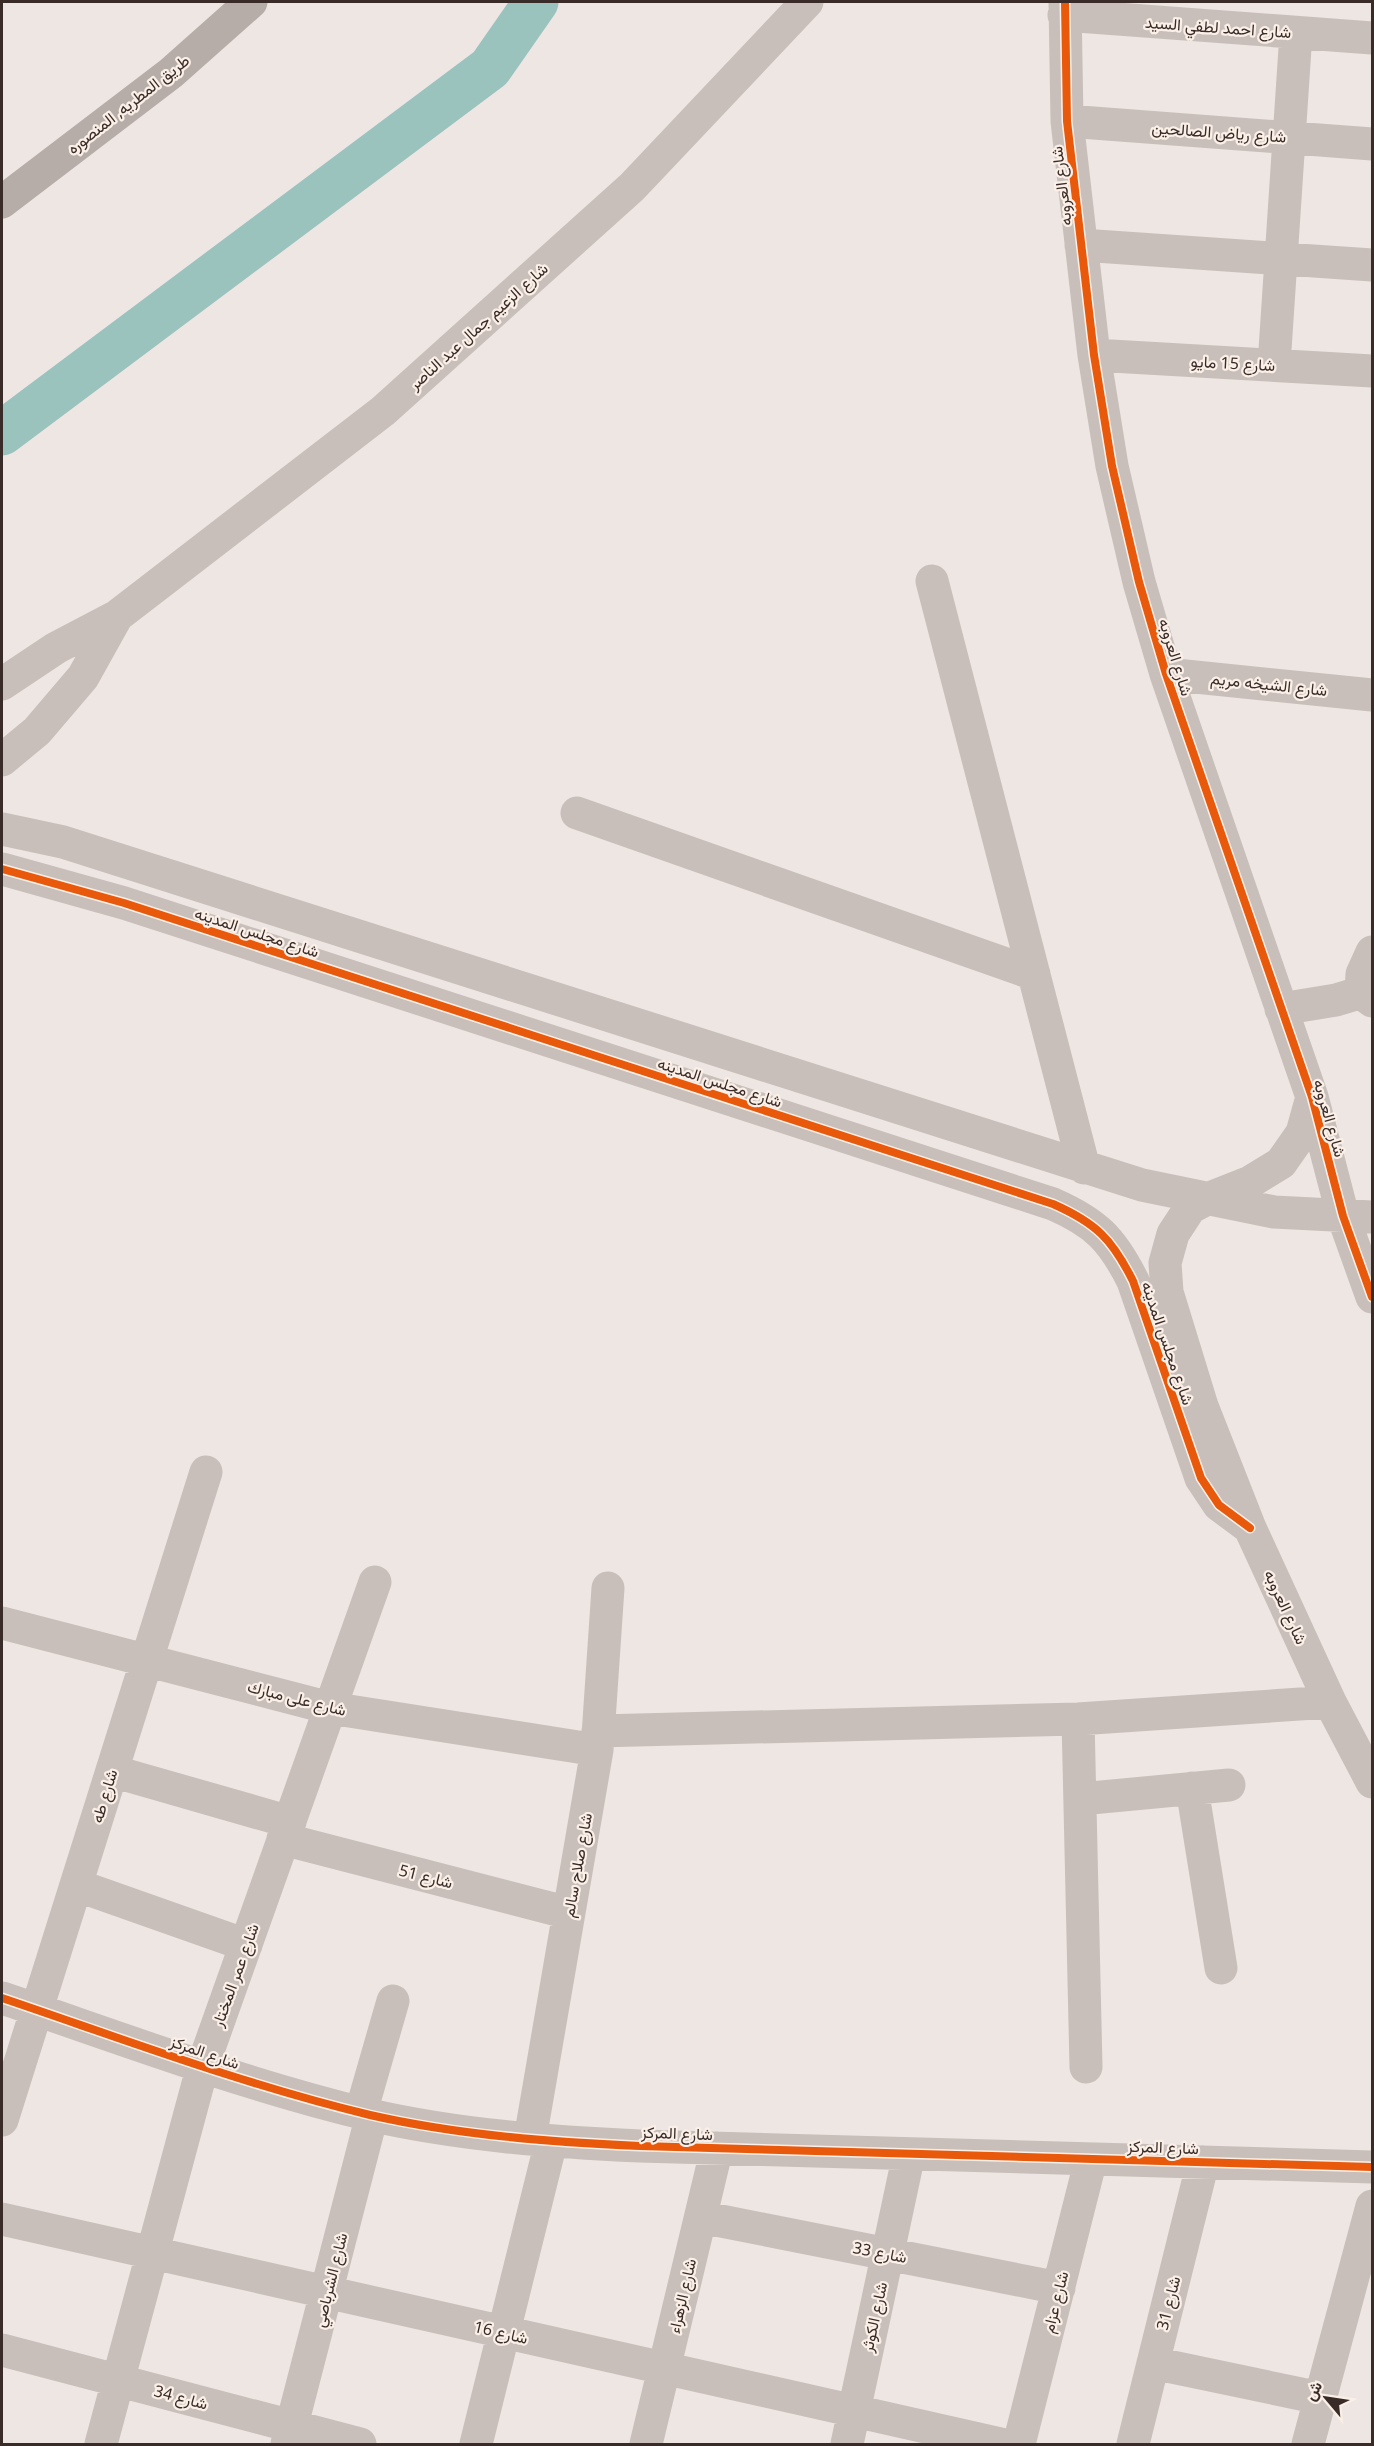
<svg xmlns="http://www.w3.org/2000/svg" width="1374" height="2446" font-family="'Noto Sans',Vazirmatn,sans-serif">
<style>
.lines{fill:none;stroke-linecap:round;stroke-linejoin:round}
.canal{stroke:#9bc3be;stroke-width:45}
.minor{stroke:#c8bfba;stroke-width:33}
.major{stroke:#b6ada9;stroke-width:33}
.cycleway-casing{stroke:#fbf0e8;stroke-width:11}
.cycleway{stroke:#e8590c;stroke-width:8}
.labels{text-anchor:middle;stroke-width:4.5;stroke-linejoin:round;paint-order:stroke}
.street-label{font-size:16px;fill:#392b28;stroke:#fbf0e8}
</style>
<rect width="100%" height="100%" fill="#eee6e2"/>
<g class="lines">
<!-- canal -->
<path class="canal" d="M 2,433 L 490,68 L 536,2"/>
<!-- minor -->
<path class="minor" d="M 1065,2 L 1067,121 L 1094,355 L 1112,466 L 1139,582 L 1166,674 L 1312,1097 L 1343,1216 L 1372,1297
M 1064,15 L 1372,38
M 1067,121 L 1372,144
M 1081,245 L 1372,265
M 1094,355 L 1372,371
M 1274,365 L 1296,33
M 932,581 L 1084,1168
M 1166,674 L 1372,695
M 2,684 L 56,648 L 117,616 L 383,411 L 632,187 L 807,2
M 2,760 L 37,731 L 83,677 L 117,616
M 577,813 L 1034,974
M 2,829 L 63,842 L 1142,1185 L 1274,1212 L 1372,1217
M 2,869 L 124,903 L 1053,1204 C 1096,1223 1112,1239 1133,1281 L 1201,1478 L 1219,1505 L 1250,1528
M 1372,952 L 1362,974 L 1361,993 L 1372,1001
M 1281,1009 L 1336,1000 L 1372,989
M 1312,1097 L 1302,1133 L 1281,1163 L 1250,1182 L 1207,1199 L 1190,1208 L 1173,1234 L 1165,1263 L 1167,1292 L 1202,1406 L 1250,1528 L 1330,1702 L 1372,1782
M 2,1623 L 330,1708 L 597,1750
M 1078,1719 L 1086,2067
M 598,1731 L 1078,1719 L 1330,1702
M 112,1771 L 290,1822
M 1192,1788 L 1221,1968
M 1080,1799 L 1229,1785
M 283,1839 L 569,1913
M 76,1885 L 246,1945
M 2,1998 C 123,2039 245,2085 370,2115 C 458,2135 550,2142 640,2146 L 1372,2167
M 361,2112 L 393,2001
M 2,2120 L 206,1472
M 530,2139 L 597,1750 L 608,1588
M 701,2217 L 1059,2288
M 2,2219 L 1001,2444
M 2,2350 L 360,2444
M 1153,2363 L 1320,2398
M 101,2444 L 203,2065 L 375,1582
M 287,2444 L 372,2115
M 476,2444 L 551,2142
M 646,2444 L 717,2148
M 847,2444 L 909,2154
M 1019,2444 L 1091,2159
M 1133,2444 L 1203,2162
M 1308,2444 L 1372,2206"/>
<!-- major -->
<path class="major" d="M 2,202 L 171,73 L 251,2"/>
<!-- cycleway casing -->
<g class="cycleway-casing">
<path id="cycleway" d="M 1065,2 L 1067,121 L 1094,355 L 1112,466 L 1139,582 L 1166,674 L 1312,1097 L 1343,1216 L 1372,1297
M 2,869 L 124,903 L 1053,1204 C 1096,1223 1112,1239 1133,1281 L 1201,1478 L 1219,1505 L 1250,1528
M 2,1998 C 123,2039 245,2085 370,2115 C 458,2135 550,2142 640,2146 L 1372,2167"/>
</g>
<!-- cycleway -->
<use href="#cycleway" class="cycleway"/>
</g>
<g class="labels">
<!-- street labels -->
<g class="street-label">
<text transform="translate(1218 27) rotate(4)" y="6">شارع احمد لطفي السيد</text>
<text transform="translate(128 104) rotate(-38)" y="6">طريق المطريه, المنصوره</text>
<text transform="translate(1219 132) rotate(4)" y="6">شارع رياض الصالحين</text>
<text transform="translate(1061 186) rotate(-97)" y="6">شارع العروبه</text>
<text transform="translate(478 326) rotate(-42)" y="6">شارع الزعيم جمال عبد الناصر</text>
<text transform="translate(1233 363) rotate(3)" y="6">شارع 15 مايو</text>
<text transform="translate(1176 657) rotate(73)" y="6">شارع العروبه</text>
<text transform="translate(1269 684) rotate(6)" y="6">شارع الشيخه مريم</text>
<text transform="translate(257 932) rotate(18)" y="6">شارع مجلس المدينه</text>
<text transform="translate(720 1082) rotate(18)" y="6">شارع مجلس المدينه</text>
<text transform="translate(1330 1118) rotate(74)" y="6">شارع العروبه</text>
<text transform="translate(1168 1343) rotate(71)" y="6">شارع مجلس المدينه</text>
<text transform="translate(1286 1607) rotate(65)" y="6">شارع العروبه</text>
<text transform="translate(297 1698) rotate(14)" y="6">شارع على مبارك</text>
<text transform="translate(104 1796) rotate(-73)" y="6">شارع طه</text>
<text transform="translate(577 1865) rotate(-80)" y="6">شارع صلاح سالم</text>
<text transform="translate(426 1876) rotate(14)" y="6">شارع 51</text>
<text transform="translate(235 1975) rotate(-70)" y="6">شارع عمر المختار</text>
<text transform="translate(205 2052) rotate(19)" y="6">شارع المركز</text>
<text transform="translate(677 2133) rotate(2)" y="6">شارع المركز</text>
<text transform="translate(1163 2147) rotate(2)" y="6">شارع المركز</text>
<text transform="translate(880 2252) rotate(11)" y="6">شارع 33</text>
<text transform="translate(330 2280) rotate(-76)" y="6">شارع الشرباصي</text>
<text transform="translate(682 2296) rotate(-77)" y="6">شارع الزهراء</text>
<text transform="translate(1055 2302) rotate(-76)" y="6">شارع عزام</text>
<text transform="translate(1168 2303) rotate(-76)" y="6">شارع 31</text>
<text transform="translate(874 2317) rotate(-78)" y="6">شارع الكوثر</text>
<text transform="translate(501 2332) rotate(13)" y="6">شارع 16</text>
<text transform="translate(181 2397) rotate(15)" y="6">شارع 34</text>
</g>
</g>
<!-- border -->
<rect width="1374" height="2446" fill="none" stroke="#392b28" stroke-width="6"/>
<!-- north arrow -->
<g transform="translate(1326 2398) rotate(299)" stroke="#fbf0e8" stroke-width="4.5" paint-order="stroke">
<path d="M0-4.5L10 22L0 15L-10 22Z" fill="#392b28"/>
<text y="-9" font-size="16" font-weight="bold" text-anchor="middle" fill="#392b28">ش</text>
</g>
</svg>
